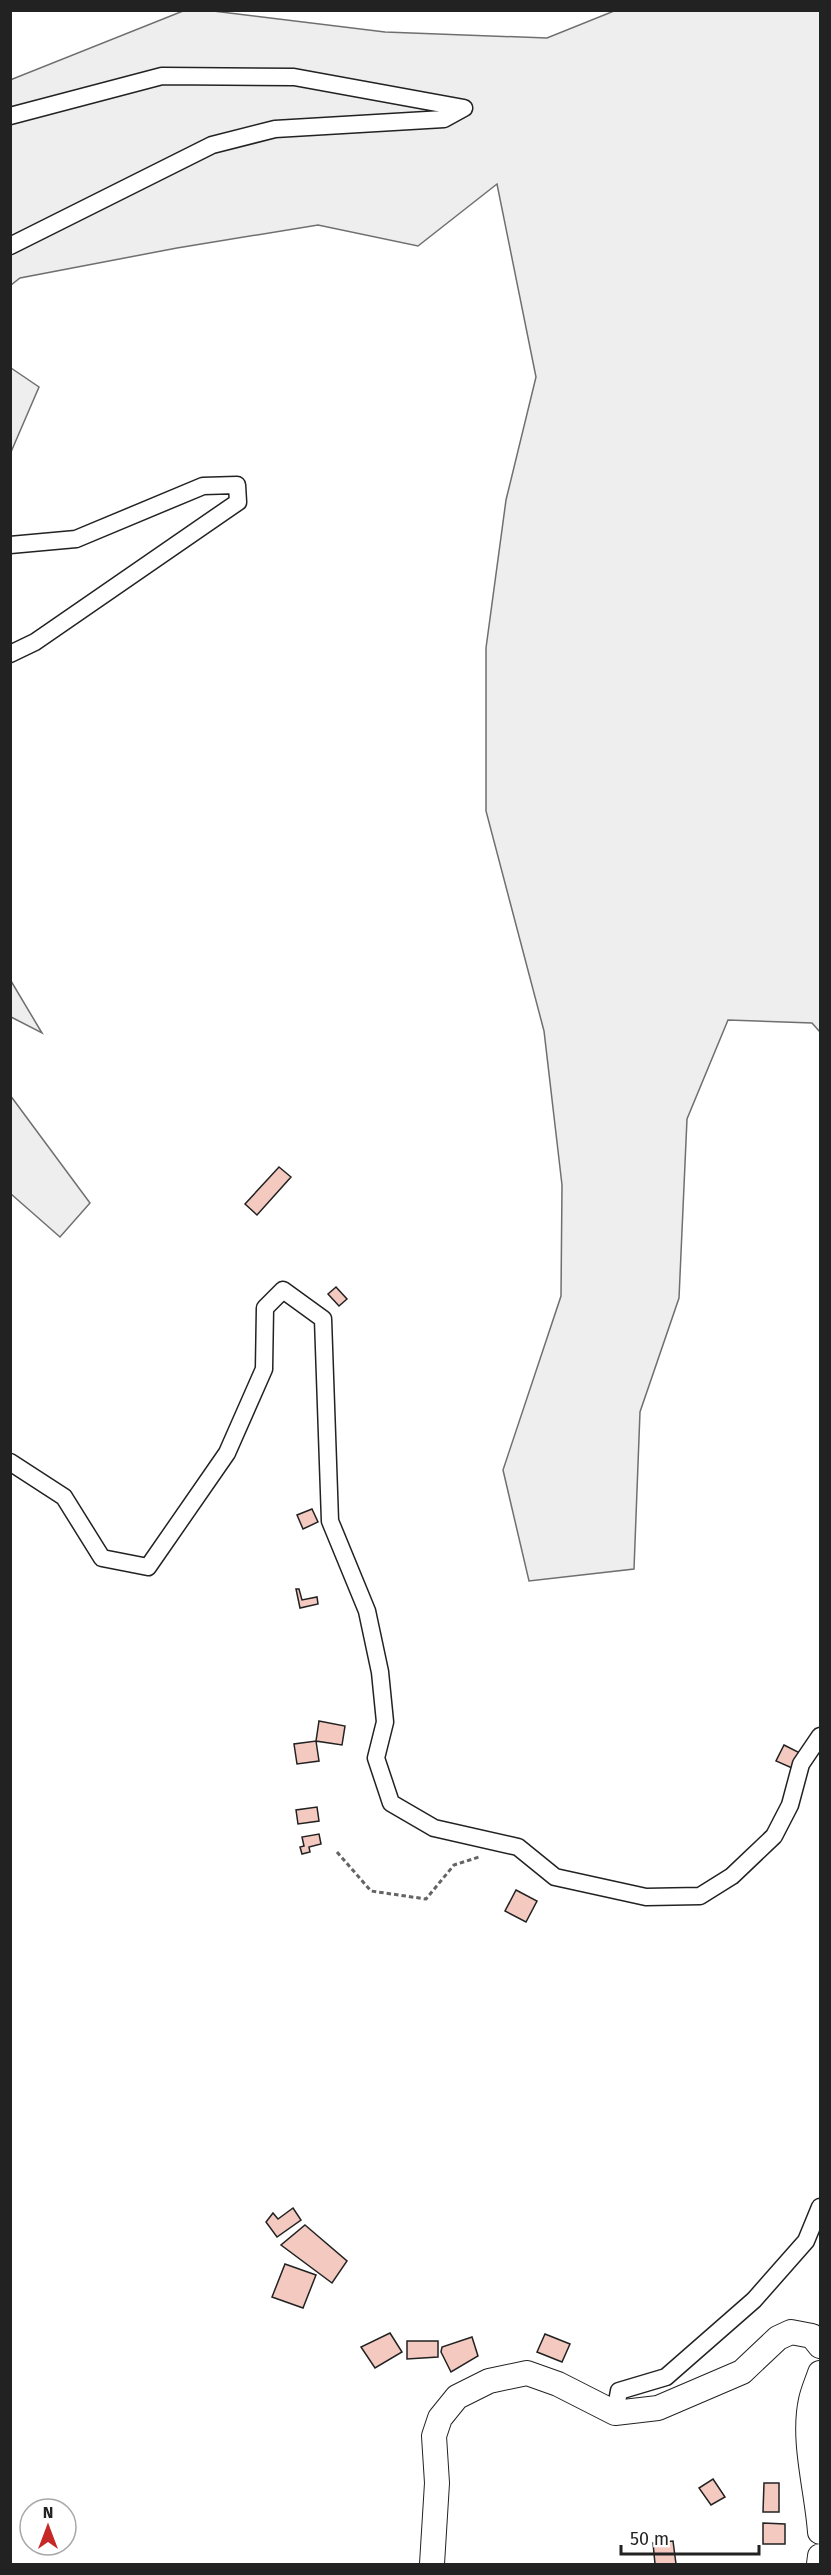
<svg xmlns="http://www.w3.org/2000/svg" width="831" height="2575" font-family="'Fira Sans',sans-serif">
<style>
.green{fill:#eee;stroke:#6f6f6f;stroke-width:1.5}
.building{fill:#f3c9c0;stroke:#222;stroke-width:1.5}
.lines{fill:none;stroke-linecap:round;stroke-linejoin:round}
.street-casing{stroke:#222;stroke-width:19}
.secondary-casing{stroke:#222;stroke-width:26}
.path{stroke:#646464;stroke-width:3;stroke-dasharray:4.5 3;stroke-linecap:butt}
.street{stroke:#fff;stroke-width:16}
.secondary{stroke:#fff;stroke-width:24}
</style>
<rect width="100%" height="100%" fill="#fff"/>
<!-- green -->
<path class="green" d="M 183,11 L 213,11 L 385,32 L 547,38 L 614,11 L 820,11 L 820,1032 L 812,1023 L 728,1020 L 687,1119 L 679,1298 L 640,1412 L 634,1569 L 529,1581 L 503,1470 L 561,1296 L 562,1185 L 544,1031 L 486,811 L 486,648 L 506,500 L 536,377 L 497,184 L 418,246 L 318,225 L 177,248 L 20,278 L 11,285 L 10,80 Z
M 11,368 L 39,387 L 11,452 Z
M 11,981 L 42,1033 L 11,1017 Z
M 10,1095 L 90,1203 L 60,1237 L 11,1194 Z"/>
<!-- building -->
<path class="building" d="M 279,1167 L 291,1177 L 257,1215 L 245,1204 Z
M 336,1287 L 347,1299 L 339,1306 L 328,1294 Z
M 312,1509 L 318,1522 L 303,1529 L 297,1515 Z
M 296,1589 L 299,1589 L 302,1600 L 317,1597 L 318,1604 L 300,1608 Z
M 319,1721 L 345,1726 L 342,1745 L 316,1741 Z
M 316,1741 L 319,1761 L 297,1764 L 294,1744 Z
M 784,1745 L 800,1753 L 792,1768 L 776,1761 Z
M 317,1807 L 319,1821 L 298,1824 L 296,1810 Z
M 319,1834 L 321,1844 L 309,1847 L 310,1852 L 302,1854 L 300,1847 L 304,1846 L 302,1837 Z
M 516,1890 L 537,1901 L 526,1922 L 505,1911 Z
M 293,2208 L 301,2220 L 277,2237 L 266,2222 L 273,2213 L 278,2219 Z
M 305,2225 L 347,2261 L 332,2283 L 281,2245 Z
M 285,2264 L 316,2275 L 303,2308 L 272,2297 Z
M 390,2333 L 402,2352 L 375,2368 L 361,2347 Z
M 545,2334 L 570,2344 L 562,2362 L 537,2352 Z
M 472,2337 L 478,2356 L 451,2372 L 441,2352 L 442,2347 Z
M 407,2341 L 438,2341 L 438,2357 L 407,2359 Z
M 713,2479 L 725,2497 L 711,2505 L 699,2488 Z
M 764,2483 L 779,2483 L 779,2512 L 763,2512 Z
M 763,2523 L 785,2524 L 785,2544 L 763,2544 Z
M 673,2541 L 676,2564 L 655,2564 L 653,2543 Z"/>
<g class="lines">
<!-- street casing -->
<g class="street-casing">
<path id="street" d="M 10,116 L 162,76 L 294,77 L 464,108 L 444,119 L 275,129 L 212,145 L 10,246
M 10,545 L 76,539 L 203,486 L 237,485 L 238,502 L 35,642 L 10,654
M 10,1462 L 64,1497 L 102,1558 L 148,1567 L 227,1453 L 264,1369 L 265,1308 L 283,1290 L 323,1319 L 330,1521 L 367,1611 L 380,1672 L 385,1722 L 376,1758 L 391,1803 L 434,1828 L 518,1847 L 555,1877 L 646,1897 L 700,1896 L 732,1876 L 774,1836 L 790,1805 L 801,1764 L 820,1736
M 615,2413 L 619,2391 L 666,2377 L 754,2300 L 806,2241 L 820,2207"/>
</g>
<!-- secondary casing -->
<g class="secondary-casing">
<path id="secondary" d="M 820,2373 C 817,2382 813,2391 811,2400 C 802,2440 817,2490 820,2532
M 432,2564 L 437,2483 L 434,2436 L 440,2418 L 457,2397 L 489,2381 L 527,2373 L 558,2384 L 615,2413 L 658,2408 L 742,2372 L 778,2338 L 791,2332 L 812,2336 L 820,2346
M 819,2564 L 820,2556"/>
</g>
<!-- path -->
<path class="path" d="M 337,1852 L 371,1891 L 426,1899 L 454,1865 L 479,1857"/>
<!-- street -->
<use href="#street" class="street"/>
<!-- secondary -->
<use href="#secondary" class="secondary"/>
</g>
<!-- border -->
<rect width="831" height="2575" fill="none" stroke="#222222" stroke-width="24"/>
<!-- north arrow -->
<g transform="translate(48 2527)"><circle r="28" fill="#ffffff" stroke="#a7a7a7" stroke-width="1.5"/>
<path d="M0-4.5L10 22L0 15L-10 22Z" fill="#c62828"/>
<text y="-9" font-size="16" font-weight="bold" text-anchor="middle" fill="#222222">N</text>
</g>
<!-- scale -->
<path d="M621 2545v9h138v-9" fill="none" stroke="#222222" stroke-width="3"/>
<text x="630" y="2545" font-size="18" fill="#222222" stroke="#ffffff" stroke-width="4.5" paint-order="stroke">50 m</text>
</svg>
